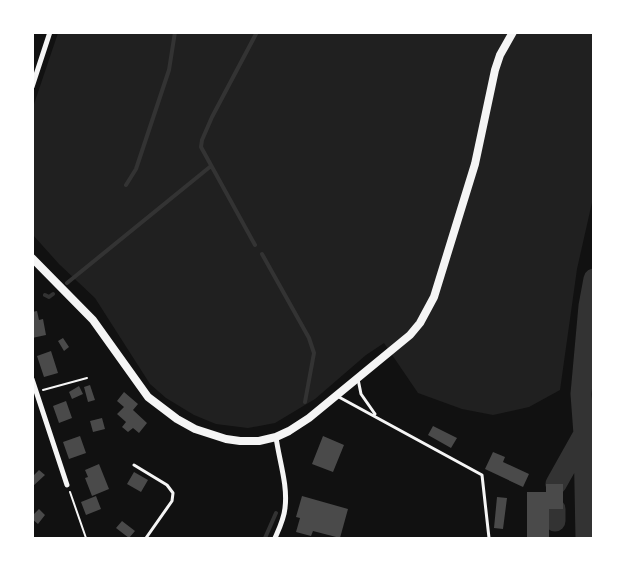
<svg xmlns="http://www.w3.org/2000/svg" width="626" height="571" font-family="Lora,serif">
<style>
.green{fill:#202020}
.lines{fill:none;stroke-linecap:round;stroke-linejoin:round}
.stream{stroke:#333;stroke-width:4}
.river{stroke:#333;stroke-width:21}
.building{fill:#4a4a4a}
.path{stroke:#f5f5f5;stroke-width:2}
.service{stroke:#f5f5f5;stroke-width:3}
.minor{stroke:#f5f5f5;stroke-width:5}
.tertiary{stroke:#f5f5f5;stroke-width:8}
</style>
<rect width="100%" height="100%" fill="#111"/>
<!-- green -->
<path class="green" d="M 58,33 L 593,33 L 593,198 L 577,269 L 560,390 L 529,407 L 493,415 L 462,409 L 418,393 L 384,343 L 366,355 L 315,399 L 275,423 L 248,428 L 216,424 L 194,415 L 166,398 L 150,384 L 95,298 L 59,264 L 33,235 L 32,110 Z"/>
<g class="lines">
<!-- stream -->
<path class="stream" d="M 126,185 L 136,169 L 169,70 L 175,32
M 255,245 L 201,147 L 202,140 L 212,117 L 257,32
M 262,254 L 309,338 L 314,353 L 305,402
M 67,283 L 211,166
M 45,295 L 49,297 L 53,294
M 265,538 L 276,513"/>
<!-- river -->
<path class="river" d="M 556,484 L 584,434
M 555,521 L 555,509
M 586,538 L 584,434 L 581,394 L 589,306 L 594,279"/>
</g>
<!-- building -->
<path class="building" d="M 37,311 L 39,320 L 43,319 L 46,335 L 32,338 L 32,312 Z
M 63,338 L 69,347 L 64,351 L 58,341 Z
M 51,351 L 58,373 L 44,377 L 37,356 Z
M 90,385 L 95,400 L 88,402 L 84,387 Z
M 79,386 L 83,394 L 72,399 L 69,392 Z
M 124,392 L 138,404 L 133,410 L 147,423 L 139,433 L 133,428 L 128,432 L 122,427 L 126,422 L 117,414 L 124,407 L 117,401 Z
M 66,401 L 72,418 L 59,423 L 53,406 Z
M 102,418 L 105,429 L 93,432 L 90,421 Z
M 433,426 L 457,438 L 451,448 L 428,435 Z
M 80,436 L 86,453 L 69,459 L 63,442 Z
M 323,436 L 344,445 L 333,472 L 312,464 Z
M 493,452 L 505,457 L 503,462 L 529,474 L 523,487 L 485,469 Z
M 99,464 L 109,489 L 92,496 L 85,478 L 88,477 L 85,470 Z
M 39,470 L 45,475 L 32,487 L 32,477 Z
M 134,472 L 148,480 L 141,492 L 127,484 Z
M 546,484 L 563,484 L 563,509 L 549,509 L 549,538 L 527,538 L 527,492 L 546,492 Z
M 96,496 L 101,509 L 86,515 L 81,502 Z
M 302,496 L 348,509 L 340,538 L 313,531 L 311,536 L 296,532 L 300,518 L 296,517 Z
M 497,497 L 507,498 L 503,529 L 494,528 Z
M 39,509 L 45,515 L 38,524 L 32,519 L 32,516 Z
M 122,521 L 135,531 L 129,538 L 116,528 Z"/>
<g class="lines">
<!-- path -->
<path class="path" d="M 43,390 L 87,378
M 70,492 L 86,538"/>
<!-- service -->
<path class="service" d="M 358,379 L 361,394 L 375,414
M 337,396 L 482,475 L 489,538
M 134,465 L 167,485 L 173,493 L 172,501 L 146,538"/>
<!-- minor -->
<path class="minor" d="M 32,87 L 50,32
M 32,379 L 67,485
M 275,538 C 279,529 284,519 285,508 C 288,485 279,460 276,437"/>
<!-- tertiary -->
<path class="tertiary" d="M 32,258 L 93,320 L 148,397 L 177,419 L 195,429 L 226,439 L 240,441 L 259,441 L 276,437 L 289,431 L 309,418 L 410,335 L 420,323 L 434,297 L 475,164 L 495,70 L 500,55 L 513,32"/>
</g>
<!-- border -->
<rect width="626" height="571" fill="none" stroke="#ffffff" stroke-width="68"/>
</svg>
